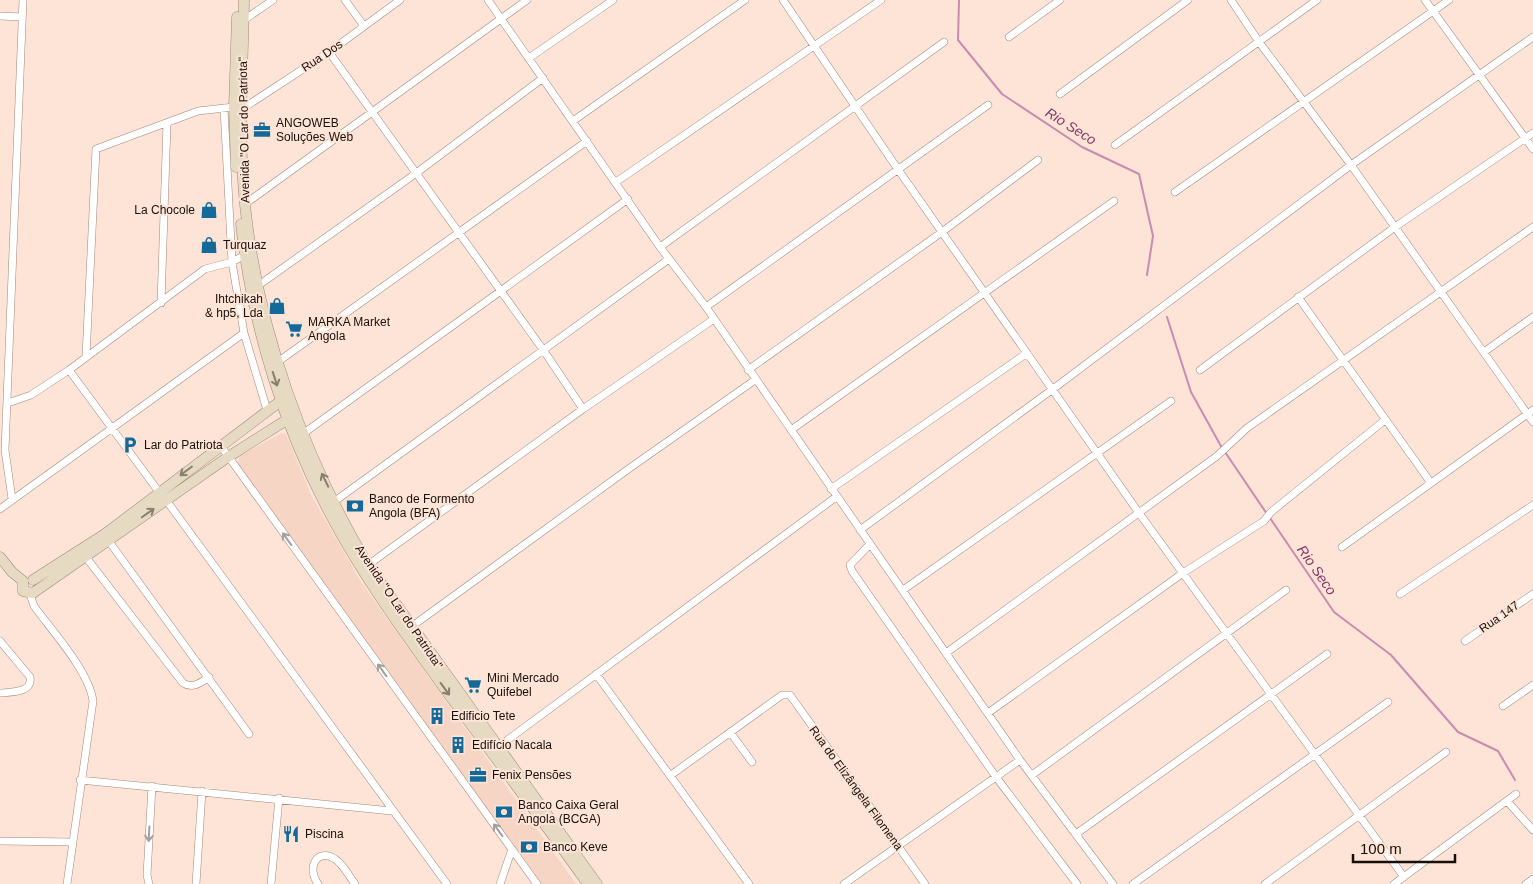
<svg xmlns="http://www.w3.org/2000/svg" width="1533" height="884" font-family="Helvetica,sans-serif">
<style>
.built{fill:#f6d5c4}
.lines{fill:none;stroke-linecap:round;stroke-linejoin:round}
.stream{stroke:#c98bb2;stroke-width:2}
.street-casing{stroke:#9f887c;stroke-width:8}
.secondary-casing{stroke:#9f887c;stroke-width:11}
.street{stroke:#fff;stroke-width:7}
.secondary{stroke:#e6dac2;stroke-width:10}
.oneway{stroke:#897f6f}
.oneway2{stroke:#a29f9d}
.labels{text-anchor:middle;stroke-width:4;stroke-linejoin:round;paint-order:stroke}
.street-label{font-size:12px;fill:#170f0a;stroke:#fde4d6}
.poi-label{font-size:12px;fill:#170f0a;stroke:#fde4d6;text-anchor:start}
.water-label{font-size:14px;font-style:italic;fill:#82386a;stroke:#fde4d6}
</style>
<rect width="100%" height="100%" fill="#fde4d6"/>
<!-- built -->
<path class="built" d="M 282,433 L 286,434 L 311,495 L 361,582 L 576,884 L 541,884 L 239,465 L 238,462 L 240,456 Z"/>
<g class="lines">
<!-- stream -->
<path class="stream" d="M 959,0 L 958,40 L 1002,94 L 1082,147 L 1139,174 L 1153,236 L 1147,275
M 1167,317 L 1191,392 L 1222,448
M 1225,452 L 1267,514
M 1270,518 L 1334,612 L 1391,655 L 1458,732 L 1498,751 L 1515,780"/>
<!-- street casing -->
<g class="street-casing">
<path id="street" d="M 345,0 L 364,26
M 488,0 L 660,247 L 706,307 L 1020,760 L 1113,884
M 783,0 L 897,168 L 1139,513 L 1404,877
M 1231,0 L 1259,42 L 1351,165 L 1533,422
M 1425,0 L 1533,149
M 0,16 L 22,17
M 244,20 L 273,0
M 1009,37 L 1060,0
M 329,52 L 544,351 L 583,409
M 529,58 L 613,0
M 1060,94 L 1188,0
M 224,108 L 232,262 L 245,255
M 242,109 L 329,52 L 400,0
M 573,121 L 745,0
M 1115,145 L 1317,0
M 616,182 L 881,0
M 1175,192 L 1449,0
M 245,204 L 527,0
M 660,247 L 944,42
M 259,285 L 415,174 L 543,78
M 1298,297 L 1431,483
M 161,303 L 167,124
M 706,307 L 988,105
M 1484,352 L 1533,317
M 86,356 L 96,149 L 198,111 L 234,107
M 279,361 L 587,141
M 69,370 L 159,492
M 748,370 L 942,232 L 1038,160
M 1200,370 L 1395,227 L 1533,133
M 8,403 L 31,395 L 69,370 L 205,269 L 232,262 L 244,333 L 267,410
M 791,430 L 1114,201
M 304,433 L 628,199
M 220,445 L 537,884
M 831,489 L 1027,353
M 12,499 L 5,450 L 23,0
M 166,500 L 447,884
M 335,501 L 669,259
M 0,509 L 244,333
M 860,530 L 1053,389 L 1351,165 L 1533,37
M 108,540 L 249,734
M 870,544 L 850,565 L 852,571 L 996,777 L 1077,884
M 1342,547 L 1533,410
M 85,556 L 183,683 C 193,689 200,683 209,677
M 368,565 L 583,409 L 714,319
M 903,590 L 1171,401
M 30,594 L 34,606 C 52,631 89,671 93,701 L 67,884
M 1400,594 L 1533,505
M 411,627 L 627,470 L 755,380
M 0,641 L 30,677 C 33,693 11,692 0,693
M 1465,641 L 1533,594
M 946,653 L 1217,456 L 1247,428 L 1533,227
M 596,674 L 749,884
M 1503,706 L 1533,685
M 988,713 L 1183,573 L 1264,521 L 1271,512 L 1385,420
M 730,732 L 752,762
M 498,747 L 836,497
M 671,775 L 782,695 L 790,695 L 925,884
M 1032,775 L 1286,590
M 80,780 L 392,811
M 1507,801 L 1533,830
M 1076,834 L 1327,654
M 0,841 L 72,842
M 149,884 L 147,875 L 152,786
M 196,884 L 202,791
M 271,884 L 279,798
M 318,884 C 306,868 317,847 335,859 C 343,864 349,876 355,884
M 500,884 L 512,849
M 844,884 L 1020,760
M 1133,884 L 1388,702
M 1265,884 L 1446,752
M 1394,884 L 1516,794
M 1526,884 L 1533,879"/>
</g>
<!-- secondary casing -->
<g class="secondary-casing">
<path id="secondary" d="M 244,0 C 243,68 238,137 245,205 C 258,330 304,458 368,565 L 597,884
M 236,167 L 234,107 L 237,17
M 241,224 C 252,327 285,432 335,523 C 366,580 404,632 442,685 C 490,751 540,817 588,884
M 0,557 L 12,572 L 23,581
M 33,580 L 105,534 L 282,400
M 23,581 L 23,591 L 33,593 L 228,457 L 288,419"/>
</g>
<!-- street -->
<use href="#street" class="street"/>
<!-- secondary -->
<use href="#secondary" class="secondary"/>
</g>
<!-- one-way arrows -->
<defs><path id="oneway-shaft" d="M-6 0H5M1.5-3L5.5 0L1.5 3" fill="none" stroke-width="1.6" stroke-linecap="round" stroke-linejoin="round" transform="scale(1.25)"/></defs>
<g class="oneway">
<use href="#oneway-shaft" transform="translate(275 379) rotate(72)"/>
<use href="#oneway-shaft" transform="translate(186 471) rotate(143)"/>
<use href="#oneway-shaft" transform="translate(325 480) rotate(-116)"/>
<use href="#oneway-shaft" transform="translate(148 513) rotate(-35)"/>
<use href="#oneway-shaft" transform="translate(445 689) rotate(54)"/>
</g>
<g class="oneway2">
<use href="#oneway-shaft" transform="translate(287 539) rotate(-126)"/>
<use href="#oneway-shaft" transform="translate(382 670) rotate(-126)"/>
<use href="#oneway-shaft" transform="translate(498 830) rotate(-126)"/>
<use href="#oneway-shaft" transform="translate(149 834) rotate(93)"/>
</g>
<!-- icons -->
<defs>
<g id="office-bare" transform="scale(1.35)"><path d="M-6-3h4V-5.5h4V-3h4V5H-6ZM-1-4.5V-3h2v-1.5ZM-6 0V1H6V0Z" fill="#136a9a" stroke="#fde4d6" stroke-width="2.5" paint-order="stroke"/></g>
<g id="shop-bare" transform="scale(1.35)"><path d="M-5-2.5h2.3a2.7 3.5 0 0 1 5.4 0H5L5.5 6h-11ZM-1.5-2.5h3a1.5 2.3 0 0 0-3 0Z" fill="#136a9a" stroke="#fde4d6" stroke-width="2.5" paint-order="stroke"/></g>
<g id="supermarket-bare" transform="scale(1.35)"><path d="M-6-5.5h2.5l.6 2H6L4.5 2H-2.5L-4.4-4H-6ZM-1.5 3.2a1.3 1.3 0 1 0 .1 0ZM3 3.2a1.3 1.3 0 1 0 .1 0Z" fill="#136a9a" stroke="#fde4d6" stroke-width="2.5" paint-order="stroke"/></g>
<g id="parking-bare" transform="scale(1.35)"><path d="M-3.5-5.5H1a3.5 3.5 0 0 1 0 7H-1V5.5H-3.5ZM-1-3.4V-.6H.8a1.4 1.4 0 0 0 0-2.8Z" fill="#136a9a" stroke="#fde4d6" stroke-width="2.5" paint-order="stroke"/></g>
<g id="bank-bare" transform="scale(1.35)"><path d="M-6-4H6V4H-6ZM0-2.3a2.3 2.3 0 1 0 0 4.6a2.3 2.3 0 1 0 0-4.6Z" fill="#136a9a" stroke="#fde4d6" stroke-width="2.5" paint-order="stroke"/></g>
<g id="building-bare" transform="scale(1.35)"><path d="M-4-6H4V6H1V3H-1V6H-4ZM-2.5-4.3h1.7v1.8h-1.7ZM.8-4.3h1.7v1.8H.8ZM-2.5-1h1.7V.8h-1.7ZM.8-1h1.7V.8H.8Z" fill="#136a9a" stroke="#fde4d6" stroke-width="2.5" paint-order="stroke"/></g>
<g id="restaurant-bare" transform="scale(1.35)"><path d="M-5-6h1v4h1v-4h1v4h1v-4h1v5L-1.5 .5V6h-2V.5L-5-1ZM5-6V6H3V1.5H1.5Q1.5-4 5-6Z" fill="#136a9a" stroke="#fde4d6" stroke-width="2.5" paint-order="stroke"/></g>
</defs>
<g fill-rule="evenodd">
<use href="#office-bare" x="262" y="130"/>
<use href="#shop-bare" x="209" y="210"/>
<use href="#shop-bare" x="209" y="245"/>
<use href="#shop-bare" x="277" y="306"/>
<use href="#supermarket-bare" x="294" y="329"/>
<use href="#parking-bare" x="130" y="445"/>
<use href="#bank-bare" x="355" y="506"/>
<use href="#supermarket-bare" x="473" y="685"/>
<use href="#building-bare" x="437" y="716"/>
<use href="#building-bare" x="458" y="745"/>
<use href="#office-bare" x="478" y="775"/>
<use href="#bank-bare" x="504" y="812"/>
<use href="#restaurant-bare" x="291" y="834"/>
<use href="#bank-bare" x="529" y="847"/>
</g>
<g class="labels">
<!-- street labels -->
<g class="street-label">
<text transform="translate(322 56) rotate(-34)" y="4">Rua Dos</text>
<text transform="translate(244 130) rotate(-91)" y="4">Avenida "O Lar do Patriota"</text>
<text transform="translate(399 607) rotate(56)" y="4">Avenida "O Lar do Patriota"</text>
<text transform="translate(1499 617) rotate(-35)" y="4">Rua 147</text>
<text transform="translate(856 788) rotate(54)" y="4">Rua do Elizângela Filomena</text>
</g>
<!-- poi labels -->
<g class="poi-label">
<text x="276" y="127">ANGOWEB<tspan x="276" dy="14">Soluções Web</tspan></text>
<text x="195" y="214" text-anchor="end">La Chocole</text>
<text x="223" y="249">Turquaz</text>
<text x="263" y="303" text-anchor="end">Ihtchikah<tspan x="263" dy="14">&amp; hp5, Lda</tspan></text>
<text x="308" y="326">MARKA Market<tspan x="308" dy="14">Angola</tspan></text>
<text x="144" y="449">Lar do Patriota</text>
<text x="369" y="503">Banco de Formento<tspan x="369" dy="14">Angola (BFA)</tspan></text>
<text x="487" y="682">Mini Mercado<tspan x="487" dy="14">Quifebel</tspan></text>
<text x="451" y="720">Edificio Tete</text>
<text x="472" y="749">Edifício Nacala</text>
<text x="492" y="779">Fenix Pensões</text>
<text x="518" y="809">Banco Caixa Geral<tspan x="518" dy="14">Angola (BCGA)</tspan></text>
<text x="305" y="838">Piscina</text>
<text x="543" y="851">Banco Keve</text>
</g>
<!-- water labels -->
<g class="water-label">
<text transform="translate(1071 126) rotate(32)" y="5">Rio Seco</text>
<text transform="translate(1317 570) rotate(55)" y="5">Rio Seco</text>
</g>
</g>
<!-- scale -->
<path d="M1353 854v8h102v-8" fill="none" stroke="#170f0a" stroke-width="2.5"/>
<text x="1360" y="854" font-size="15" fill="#170f0a" stroke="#fde4d6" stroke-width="4" paint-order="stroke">100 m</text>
</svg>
